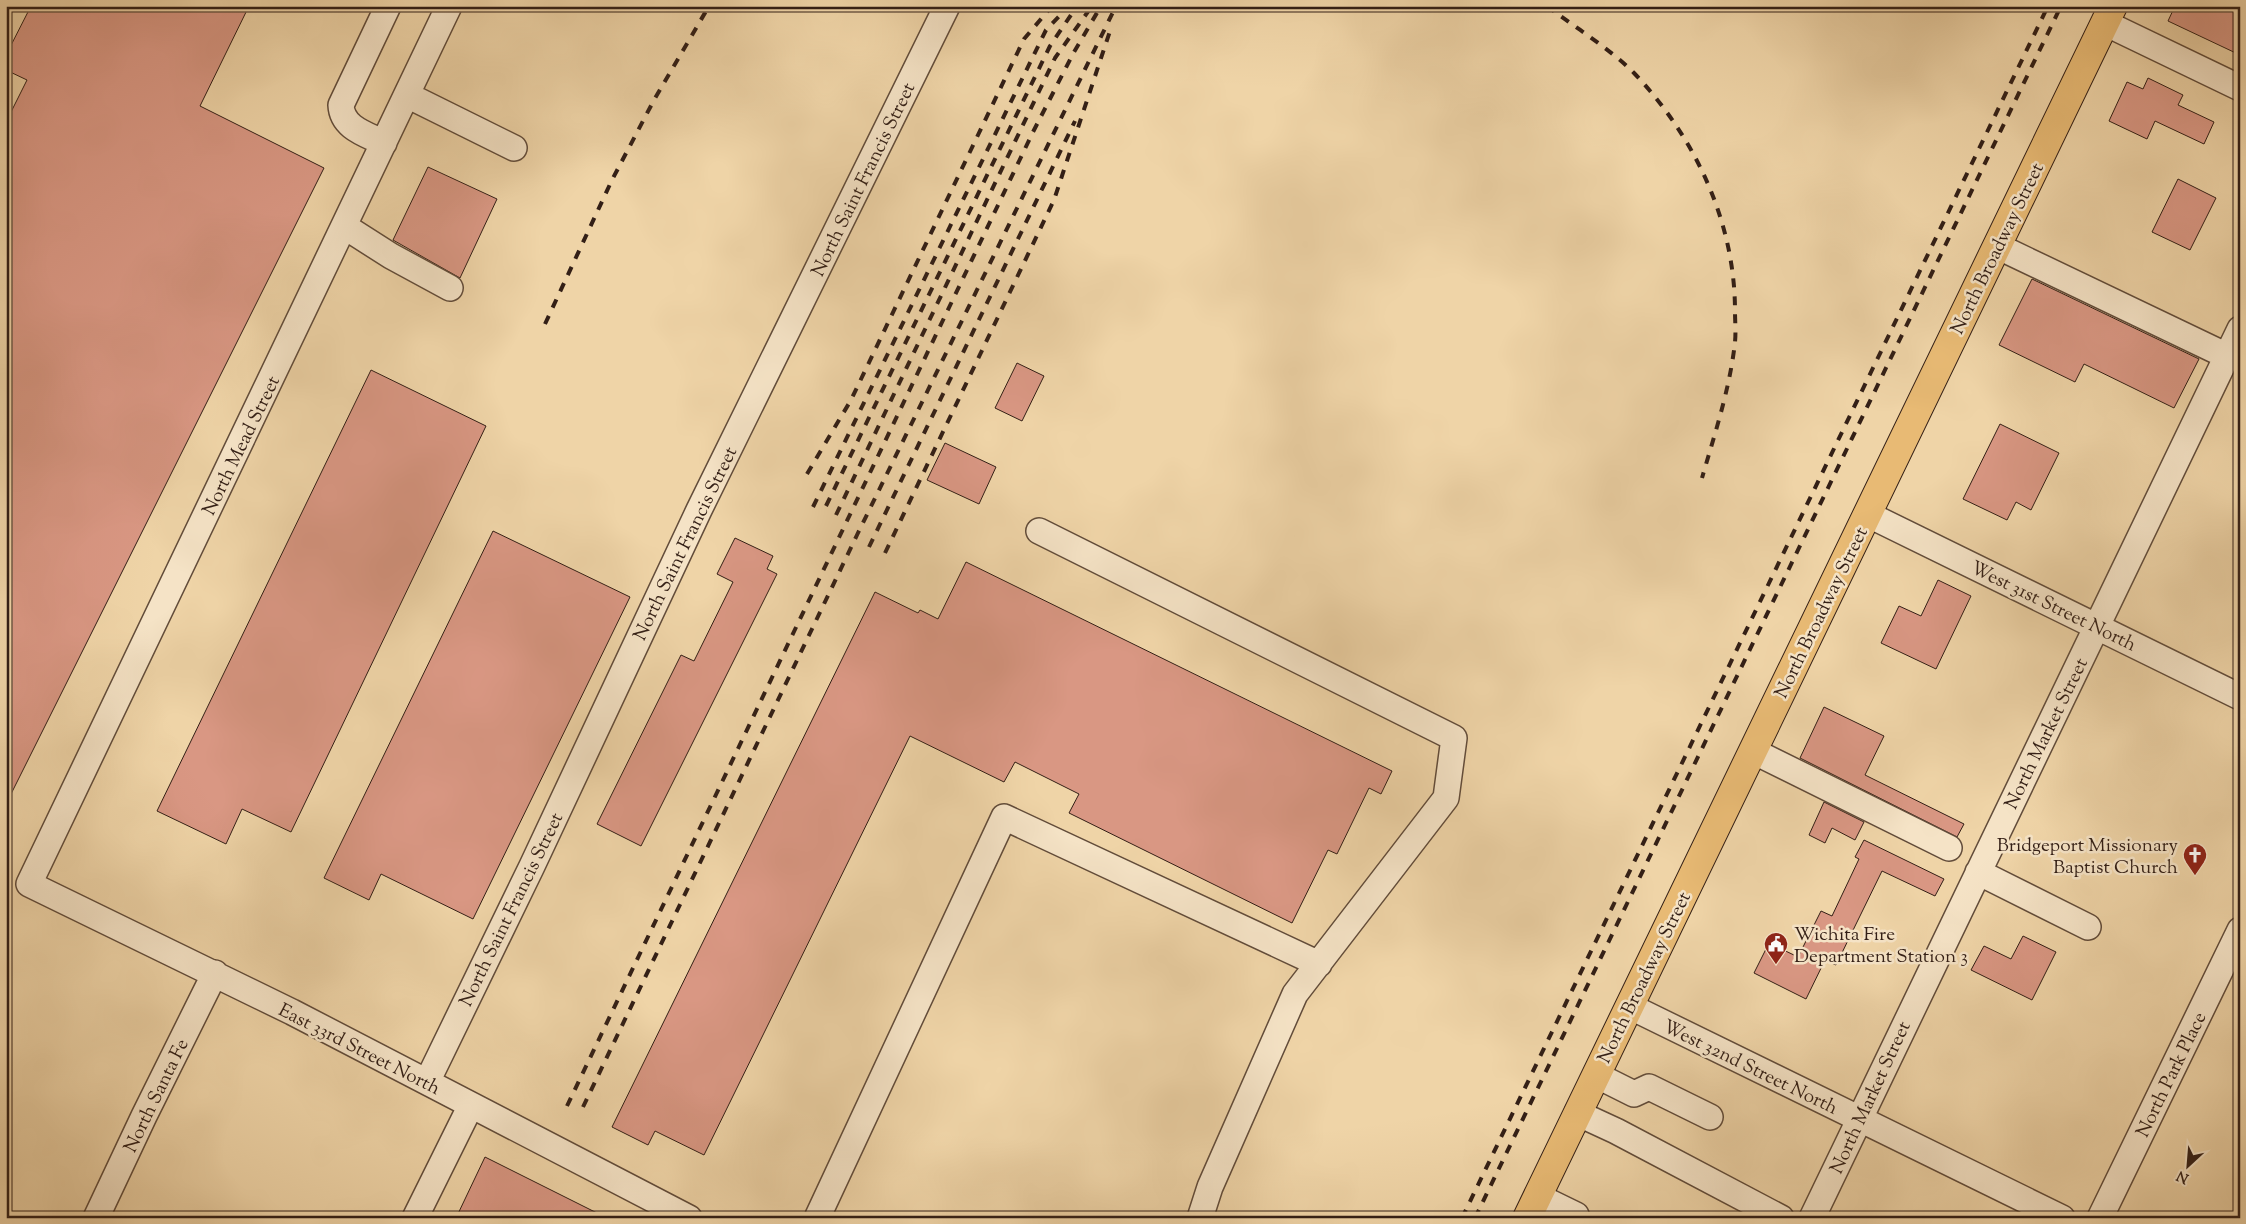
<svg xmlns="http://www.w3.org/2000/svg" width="2246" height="1224" font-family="'Sorts Mill Goudy',serif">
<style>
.building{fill:#d99783;stroke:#331f16}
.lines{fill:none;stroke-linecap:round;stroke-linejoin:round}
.minor-casing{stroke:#624c3a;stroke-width:28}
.major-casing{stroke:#331f16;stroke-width:30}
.minor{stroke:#f5e3c6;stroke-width:25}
.major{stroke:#e8ba74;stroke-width:28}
.rail{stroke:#331f16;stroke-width:4;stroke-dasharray:9 9;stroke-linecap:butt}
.labels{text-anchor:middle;stroke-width:5;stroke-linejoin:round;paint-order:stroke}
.street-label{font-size:19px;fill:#331f16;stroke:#f5e3c6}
.poi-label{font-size:19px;fill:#331f16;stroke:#f5e3c6;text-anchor:end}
</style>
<rect width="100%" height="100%" fill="#efd4a7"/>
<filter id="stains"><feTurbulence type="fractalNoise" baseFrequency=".004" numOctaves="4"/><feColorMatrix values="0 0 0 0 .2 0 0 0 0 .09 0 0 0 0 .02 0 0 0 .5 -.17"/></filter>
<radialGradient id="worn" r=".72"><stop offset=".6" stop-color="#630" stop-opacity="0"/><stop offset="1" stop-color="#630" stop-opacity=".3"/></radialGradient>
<!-- building -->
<path class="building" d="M 31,6 L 249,6 L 200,106 L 324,168 L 6,804 L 6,122 L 27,80 L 6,70 L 6,55 Z
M 2175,6 L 2240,6 L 2240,55 L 2168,21 Z
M 2148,78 L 2183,95 L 2178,105 L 2214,122 L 2204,144 L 2155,121 L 2147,139 L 2109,121 L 2127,82 L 2143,89 Z
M 428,167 L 497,199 L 460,278 L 393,240 Z
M 2178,179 L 2216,198 L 2190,250 L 2152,232 Z
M 2032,279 L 2199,359 L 2174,408 L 2084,364 L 2075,382 L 1999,345 Z
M 1017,363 L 1044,376 L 1022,421 L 995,408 Z
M 371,370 L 486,426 L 291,832 L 242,809 L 226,844 L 157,811 Z
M 2000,424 L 2059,453 L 2031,510 L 2016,502 L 2007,520 L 1963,499 Z
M 945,443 L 996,467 L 979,504 L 927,480 Z
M 493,531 L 630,597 L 473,919 L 381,874 L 369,900 L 324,878 Z
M 735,538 L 773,556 L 767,569 L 777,574 L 641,846 L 597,824 L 681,655 L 694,661 L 733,582 L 717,574 Z
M 966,562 L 1392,771 L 1381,794 L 1369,788 L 1337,854 L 1328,850 L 1292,923 L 1069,813 L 1079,794 L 1015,762 L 1004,782 L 910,736 L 704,1155 L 655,1131 L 648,1145 L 612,1127 L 875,592 L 918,613 L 920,610 L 938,619 Z
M 1938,580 L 1971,596 L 1936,669 L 1881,643 L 1899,606 L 1921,616 Z
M 1824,707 L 1884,736 L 1865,775 L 1964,824 L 1957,837 L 1800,758 Z
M 1824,802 L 1864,822 L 1855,840 L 1832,828 L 1825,843 L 1809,835 Z
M 1864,840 L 1944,879 L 1935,896 L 1882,871 L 1836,965 L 1825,960 L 1806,999 L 1754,973 L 1769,943 L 1798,957 L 1821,911 L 1832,916 L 1859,859 L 1855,857 Z
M 2023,936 L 2056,952 L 2032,1000 L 1971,970 L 1984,946 L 2011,959 Z
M 485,1157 L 607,1218 L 456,1218 Z"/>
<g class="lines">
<!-- minor casing -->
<g class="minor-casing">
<path id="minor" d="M 449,6 L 29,884 L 292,1012 L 689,1218
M 2105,23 L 2240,88
M 407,95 L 514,148
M 384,143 C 366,134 342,128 341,105 L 388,6
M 344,226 L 391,256 L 450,288
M 1997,246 L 2227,356
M 1867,514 L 2240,697
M 1039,531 L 1454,738 L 1446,798 L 1295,994 L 1210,1187 L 1200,1218
M 1753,751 L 1949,848
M 1978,872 L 2088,927
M 1629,1006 L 2062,1218
M 1596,1075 L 1634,1094 L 1649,1087 L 1710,1117
M 427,1082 L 532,866 L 699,510 L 947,6
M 1577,1113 L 1616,1131 L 1781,1218
M 1537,1196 L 1576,1215 L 1577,1218
M 818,1216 L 1004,817 L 1319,964
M 96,1218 L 144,1116 L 215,973
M 415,1218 L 471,1105
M 1812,1218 L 2240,329
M 2100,1218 L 2240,930"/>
</g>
<!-- major casing -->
<g class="major-casing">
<path id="major" d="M 1527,1218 L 2113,6"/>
</g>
<!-- minor -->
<use href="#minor" class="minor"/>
<!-- major -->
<use href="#major" class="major"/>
<!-- rail -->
<path class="rail" d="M 1547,6 C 1576,28 1609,48 1634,73 C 1695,137 1735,222 1735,311 C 1735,321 1736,332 1735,342 C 1730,388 1715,433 1702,478
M 545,324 L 612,180 L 654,100 L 709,6
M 807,474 L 851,400 L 1024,39 L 1052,6
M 826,506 L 1050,46 L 1077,6
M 813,507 L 1046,30 L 1069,6
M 836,515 L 1055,58 L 1092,6
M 869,547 L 1075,121
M 885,553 L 1054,200 L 1111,28
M 567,1106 L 1033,132 L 1074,52 L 1101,6
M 583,1107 L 857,535 L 1116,6
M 1462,1218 L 2048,6
M 1475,1218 L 2061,6"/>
</g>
<!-- icons -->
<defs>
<g id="church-pin" transform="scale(1.25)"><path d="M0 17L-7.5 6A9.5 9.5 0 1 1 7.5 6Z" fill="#8f2418" stroke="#f5e3c6"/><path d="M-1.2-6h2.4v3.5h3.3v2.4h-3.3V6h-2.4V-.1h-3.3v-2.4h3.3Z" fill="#fff"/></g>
<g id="civic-pin" transform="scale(1.25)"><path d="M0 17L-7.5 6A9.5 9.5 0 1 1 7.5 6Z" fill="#8f2418" stroke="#f5e3c6"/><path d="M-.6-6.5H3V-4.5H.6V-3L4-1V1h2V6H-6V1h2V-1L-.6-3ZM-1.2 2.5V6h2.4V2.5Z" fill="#fff"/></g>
</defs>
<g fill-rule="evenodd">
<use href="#church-pin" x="2195" y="855"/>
<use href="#civic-pin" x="1776" y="944"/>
</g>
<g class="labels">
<!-- street labels -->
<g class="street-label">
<text transform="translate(862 179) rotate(-64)" y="7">North Saint Francis Street</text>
<text transform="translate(1996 248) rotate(-64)" y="7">North Broadway Street</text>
<text transform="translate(240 445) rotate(-64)" y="7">North Mead Street</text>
<text transform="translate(684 543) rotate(-64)" y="7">North Saint Francis Street</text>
<text transform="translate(2054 605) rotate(26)" y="7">West 31st Street North</text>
<text transform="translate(1820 612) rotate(-64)" y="7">North Broadway Street</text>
<text transform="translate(2045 733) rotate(-64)" y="7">North Market Street</text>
<text transform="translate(510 909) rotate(-64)" y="7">North Saint Francis Street</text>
<text transform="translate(1643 977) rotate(-64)" y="7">North Broadway Street</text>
<text transform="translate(360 1048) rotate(27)" y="7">East 33rd Street North</text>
<text transform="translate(1751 1066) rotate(26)" y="7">West 32nd Street North</text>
<text transform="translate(2170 1074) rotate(-64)" y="7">North Park Place</text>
<text transform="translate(155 1095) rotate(-64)" y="7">North Santa Fe</text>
<text transform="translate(1869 1097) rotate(-65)" y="7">North Market Street</text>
</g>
<!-- poi labels -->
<g class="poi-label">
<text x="2178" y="851">Bridgeport Missionary<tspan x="2178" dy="22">Baptist Church</tspan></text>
<text x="1794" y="940" text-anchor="start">Wichita Fire<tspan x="1794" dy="22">Department Station 3</tspan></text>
</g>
</g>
<!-- margin -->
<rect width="2246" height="1224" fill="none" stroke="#efd4a7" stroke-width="25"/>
<rect x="8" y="8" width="2231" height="1209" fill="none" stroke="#331f16" stroke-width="2.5"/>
<rect x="12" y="12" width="2221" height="1199" fill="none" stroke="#331f16"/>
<!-- north arrow -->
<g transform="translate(2188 1166) rotate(206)" stroke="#f5e3c6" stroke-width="4" paint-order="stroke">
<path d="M0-4L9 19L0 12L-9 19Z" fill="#331f16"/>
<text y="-8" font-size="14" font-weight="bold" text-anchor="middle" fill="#331f16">N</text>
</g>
<rect width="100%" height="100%" filter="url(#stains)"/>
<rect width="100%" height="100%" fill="url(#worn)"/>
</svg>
